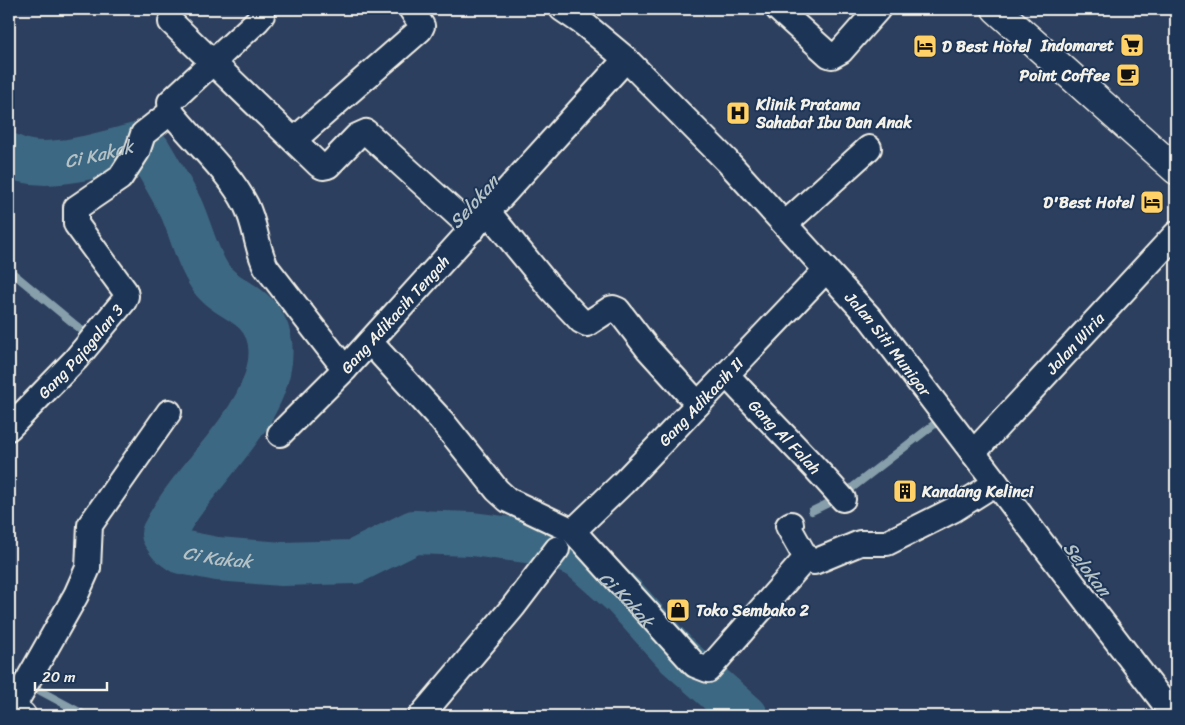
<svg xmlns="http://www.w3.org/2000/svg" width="1185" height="725" font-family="Sriracha,sans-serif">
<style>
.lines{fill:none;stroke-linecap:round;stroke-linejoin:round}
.stream{stroke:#869fab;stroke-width:8}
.river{stroke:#3d6883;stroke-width:44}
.street-casing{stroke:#f4f1e8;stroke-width:28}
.primary-casing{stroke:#f4f1e8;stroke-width:31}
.street{stroke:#1d3557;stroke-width:24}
.primary{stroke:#1d3557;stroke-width:28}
.labels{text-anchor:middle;stroke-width:4;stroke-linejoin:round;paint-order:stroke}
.poi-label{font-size:16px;font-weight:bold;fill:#f4f1e8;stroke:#1d3557;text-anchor:start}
.street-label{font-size:16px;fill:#f4f1e8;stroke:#1d3557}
.water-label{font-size:18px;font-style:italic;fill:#b4c1c5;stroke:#1d3557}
</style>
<rect width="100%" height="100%" fill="#2d3f5e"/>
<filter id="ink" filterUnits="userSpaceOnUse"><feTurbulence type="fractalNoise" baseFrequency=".02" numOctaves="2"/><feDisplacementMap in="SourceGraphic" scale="10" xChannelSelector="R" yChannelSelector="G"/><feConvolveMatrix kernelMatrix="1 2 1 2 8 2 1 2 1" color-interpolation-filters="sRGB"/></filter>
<g filter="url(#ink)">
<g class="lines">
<!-- stream -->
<path class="stream" d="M 9,270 L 90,337
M 249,416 L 279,431
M 844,494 L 941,419
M 812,511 L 839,498
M 9,671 L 22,680
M 33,687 L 87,716"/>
<!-- river -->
<path class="river" id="s1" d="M 9,155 C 42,174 101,154 136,145 L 144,146 L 149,151 C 160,170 171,188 181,208 C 191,230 196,256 210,277 C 221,294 241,299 255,313 C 284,342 267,387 248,417 C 222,458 185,491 163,534 L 170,544 L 181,552 L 217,559 L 282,564 L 354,562 L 414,532 L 472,534 L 549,544 L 580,557 L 624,596 L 678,656 L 746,716"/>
<!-- street casing -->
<g class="street-casing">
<g id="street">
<path d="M 261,9 L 262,15 L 257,21 L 170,102 L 171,112 C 195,143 228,170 246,205 C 256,225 256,247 266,267 L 345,369"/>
<path id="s2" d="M 562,9 L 584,24 L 626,59 L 727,161 L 870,318 L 1174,716"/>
<path d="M 778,9 L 829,55 L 832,56 L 841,51 L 878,9"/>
<path d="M 171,22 L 319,165 L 323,167 L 328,166 L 357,136 L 366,132 L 473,229"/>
<path d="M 294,140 L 420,30 L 422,26 L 411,9"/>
<path d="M 488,212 L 551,289 L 581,321 L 587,324 L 610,309 L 613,308 L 618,310 L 648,349 L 698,404"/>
<path d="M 785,224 L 869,148"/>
<path d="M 370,342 L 442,421 L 497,490 L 508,500 L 573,531 L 695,665 L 708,670 L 806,558 L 788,526 L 791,524"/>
<path id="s3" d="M 726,374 C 765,417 806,456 843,499"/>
<path id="s4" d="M 9,428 L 76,359 L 124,301 L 126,296 L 125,291 L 76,224 L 76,208 L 120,178 L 137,152 L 143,134 L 171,112"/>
<path id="s5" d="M 280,434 L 345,369 L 626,59"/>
<path id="s6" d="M 973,453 L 1176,234"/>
<path id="s7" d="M 573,531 L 623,483 L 826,270"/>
<path d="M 806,558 L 814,562 L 860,543 L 887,543 L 953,510 L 996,483"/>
<path d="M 10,712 L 76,595 L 88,568 L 90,525 L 169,412"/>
<path d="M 421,716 L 513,607 L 557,549"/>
</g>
</g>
<!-- primary casing -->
<g class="primary-casing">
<path id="primary" d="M 996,9 L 1176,170
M 9,712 L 22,716"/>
</g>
<!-- street -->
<use href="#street" class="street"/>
<!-- primary -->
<use href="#primary" class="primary"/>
</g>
</g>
<!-- icons -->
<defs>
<g id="supermarket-square" transform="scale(1.25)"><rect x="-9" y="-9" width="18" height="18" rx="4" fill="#ffd166" stroke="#1d3557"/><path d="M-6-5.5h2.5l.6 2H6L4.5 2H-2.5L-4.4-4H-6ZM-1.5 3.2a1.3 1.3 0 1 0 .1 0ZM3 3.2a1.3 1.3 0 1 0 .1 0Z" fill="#111"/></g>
<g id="hotel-square" transform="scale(1.25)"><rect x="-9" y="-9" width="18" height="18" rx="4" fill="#ffd166" stroke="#1d3557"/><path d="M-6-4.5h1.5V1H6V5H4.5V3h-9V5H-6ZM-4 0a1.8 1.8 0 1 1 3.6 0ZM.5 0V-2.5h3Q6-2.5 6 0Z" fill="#111"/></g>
<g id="cafe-square" transform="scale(1.25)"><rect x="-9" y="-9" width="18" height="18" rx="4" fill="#ffd166" stroke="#1d3557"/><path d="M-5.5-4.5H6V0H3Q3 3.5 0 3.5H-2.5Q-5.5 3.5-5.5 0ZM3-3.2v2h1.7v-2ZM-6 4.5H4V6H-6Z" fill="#111"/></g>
<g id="hospital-square" transform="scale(1.25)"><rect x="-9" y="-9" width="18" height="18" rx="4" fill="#ffd166" stroke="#1d3557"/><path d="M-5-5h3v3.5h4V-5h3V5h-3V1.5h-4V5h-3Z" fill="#111"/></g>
<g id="building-square" transform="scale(1.25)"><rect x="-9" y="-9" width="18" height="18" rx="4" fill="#ffd166" stroke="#1d3557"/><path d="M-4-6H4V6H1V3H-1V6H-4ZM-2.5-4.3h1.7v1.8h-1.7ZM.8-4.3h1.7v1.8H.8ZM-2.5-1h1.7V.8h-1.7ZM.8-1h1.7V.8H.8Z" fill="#111"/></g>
<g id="shop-square" transform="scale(1.25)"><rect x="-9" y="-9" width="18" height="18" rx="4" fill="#ffd166" stroke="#1d3557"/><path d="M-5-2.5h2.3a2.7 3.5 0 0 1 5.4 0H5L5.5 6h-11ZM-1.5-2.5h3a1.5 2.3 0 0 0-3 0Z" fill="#111"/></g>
</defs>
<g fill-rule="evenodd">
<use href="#supermarket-square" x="1132" y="45"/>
<use href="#hotel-square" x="925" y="46"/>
<use href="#cafe-square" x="1128" y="75"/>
<use href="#hospital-square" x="738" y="113"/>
<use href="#hotel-square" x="1152" y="202"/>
<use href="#building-square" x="905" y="491"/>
<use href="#shop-square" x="678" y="610"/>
</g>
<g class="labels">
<!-- poi labels -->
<g class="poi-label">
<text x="1114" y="51" text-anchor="end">Indomaret</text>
<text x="942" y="52">D Best Hotel</text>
<text x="1110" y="81" text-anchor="end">Point Coffee</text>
<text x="756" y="110">Klinik Pratama<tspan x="756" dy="18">Sahabat Ibu Dan Anak</tspan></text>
<text x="1134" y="208" text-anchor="end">D'Best Hotel</text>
<text x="922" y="497">Kandang Kelinci</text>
<text x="696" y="616">Toko Sembako 2</text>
</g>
<!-- street labels -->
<g class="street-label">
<text dy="6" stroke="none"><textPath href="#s5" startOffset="166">Gang Adikacih Tengah</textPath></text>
<text dy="6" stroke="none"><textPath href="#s6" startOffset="150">Jalan Wiria</textPath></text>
<text dy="6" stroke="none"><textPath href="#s2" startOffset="469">Jalan Siti Munigar</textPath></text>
<text dy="6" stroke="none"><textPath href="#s4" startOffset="105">Gang Pajagalan 3</textPath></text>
<text dy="6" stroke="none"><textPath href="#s7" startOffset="182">Gang Adikacih II</textPath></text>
<text dy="6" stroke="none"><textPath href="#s3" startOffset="86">Gang Al Falah</textPath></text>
</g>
<!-- water labels -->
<g class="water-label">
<text dy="6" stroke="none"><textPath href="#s1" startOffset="92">Ci Kakak</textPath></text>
<text transform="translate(474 202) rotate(-48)" y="6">Selokan</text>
<text dy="6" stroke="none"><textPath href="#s1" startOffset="664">Ci Kakak</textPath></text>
<text transform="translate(1087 569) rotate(52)" y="6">Selokan</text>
<text dy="6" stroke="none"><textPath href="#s1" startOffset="1100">Ci Kakak</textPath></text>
</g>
</g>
<!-- margin -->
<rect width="1185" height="725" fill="none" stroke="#1d3557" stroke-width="30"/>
<rect x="15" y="15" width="1155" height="695" fill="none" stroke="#f4f1e8" stroke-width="2" filter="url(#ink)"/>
<!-- scale -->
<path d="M35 682v8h72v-8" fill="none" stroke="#f4f1e8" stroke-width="2.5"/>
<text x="42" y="682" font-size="15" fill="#f4f1e8" stroke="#1d3557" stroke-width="4" paint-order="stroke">20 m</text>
</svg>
